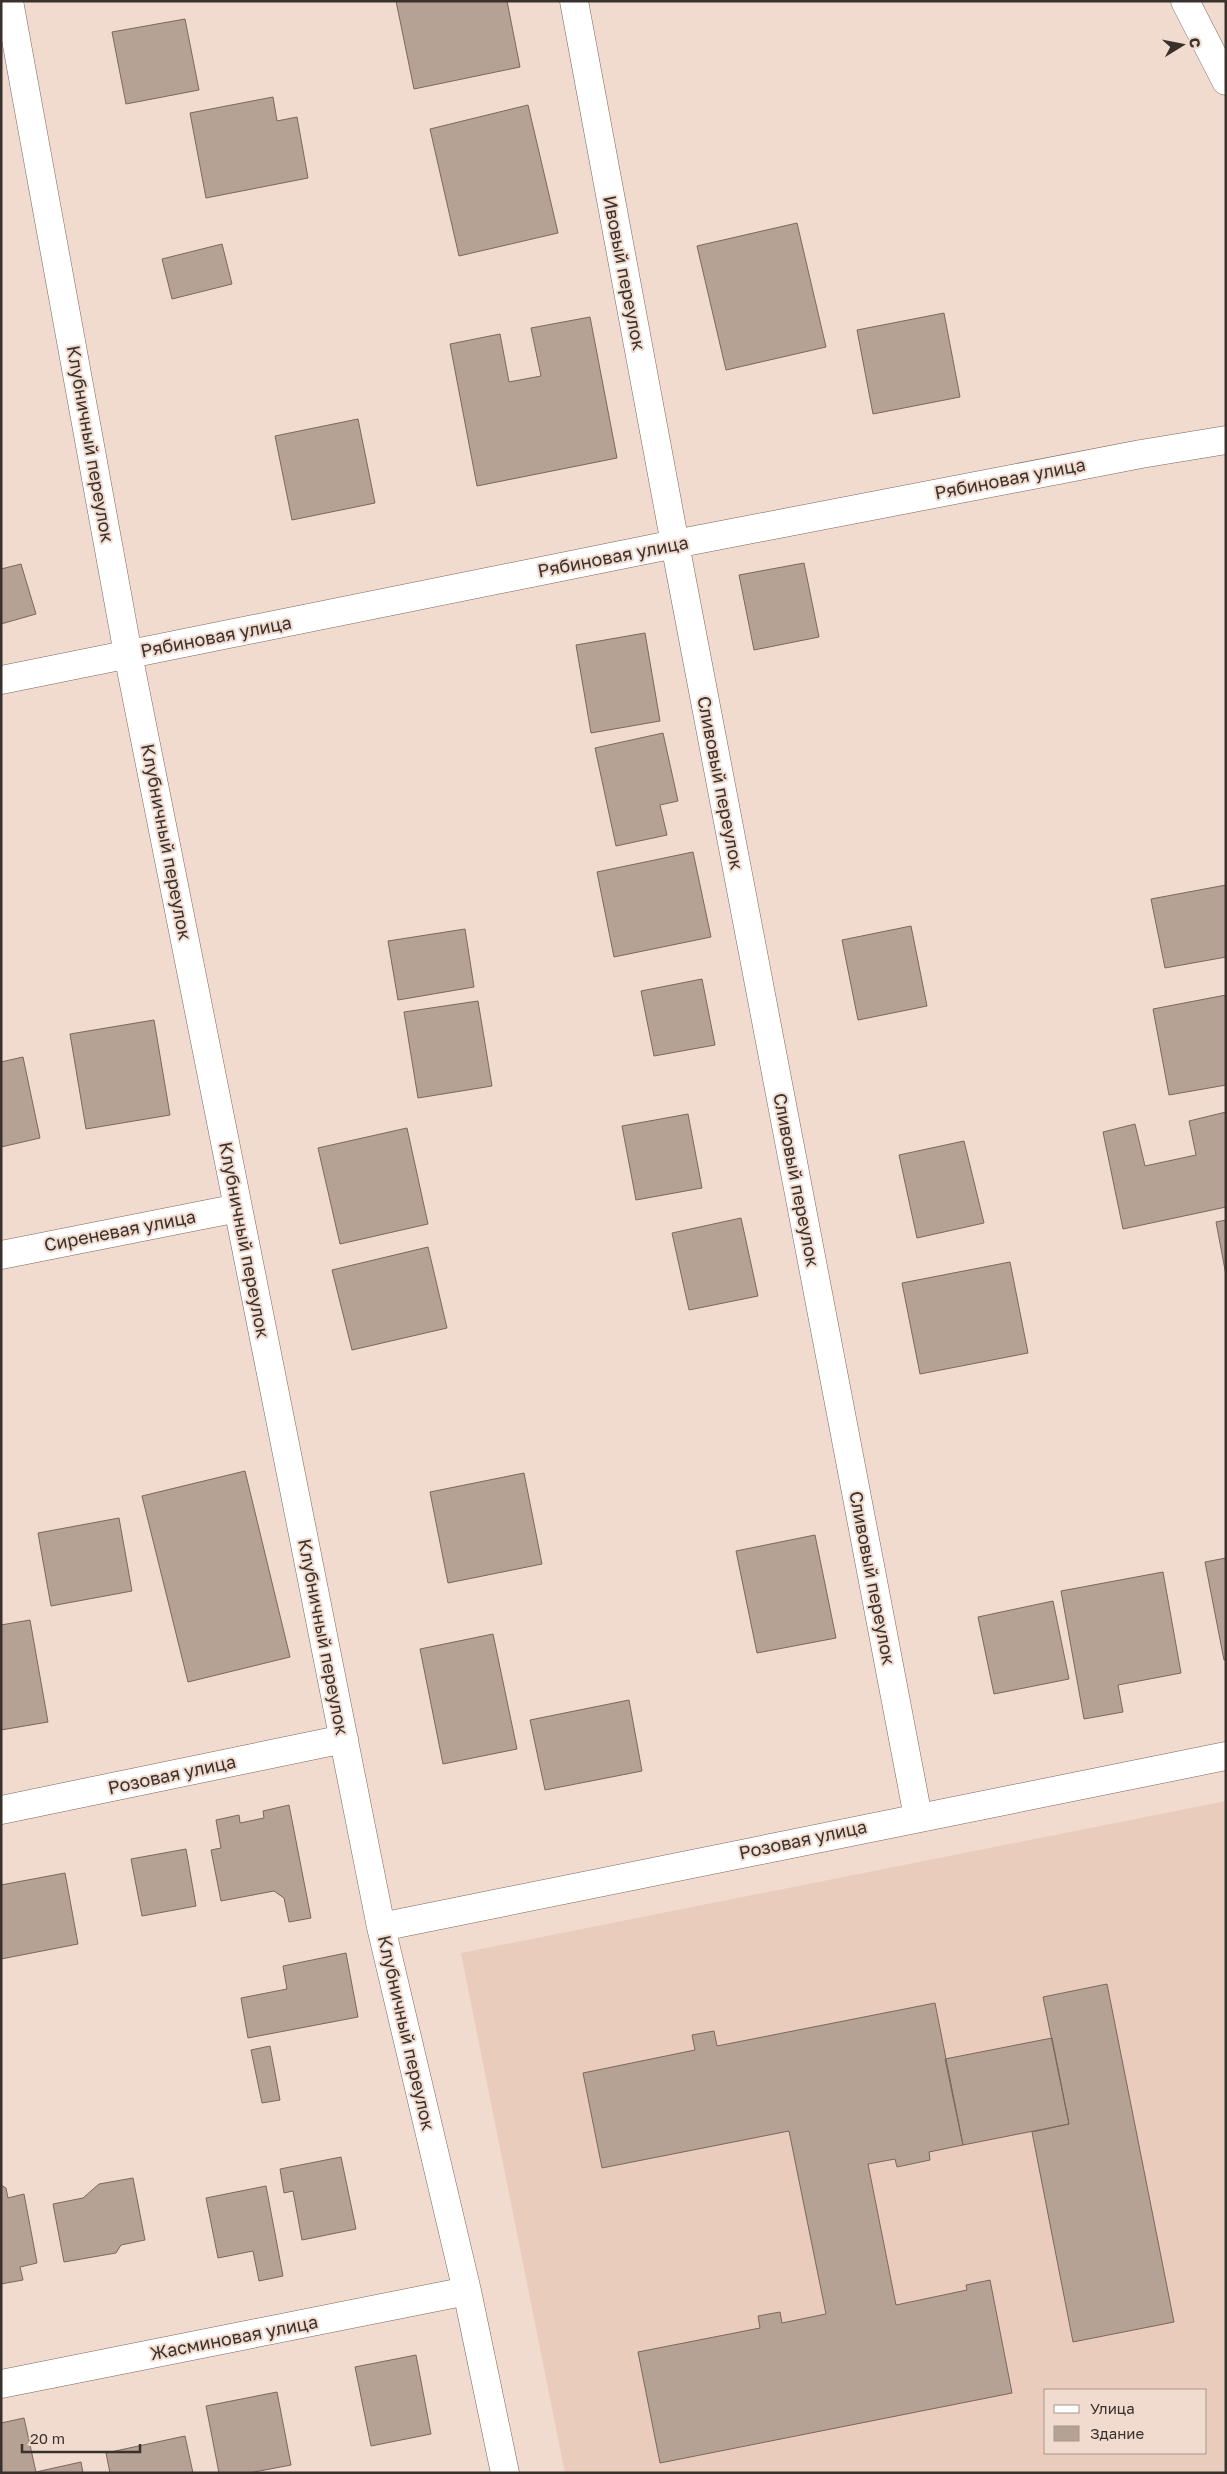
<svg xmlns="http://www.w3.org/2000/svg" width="1227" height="2474" font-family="'Golos Text',sans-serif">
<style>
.built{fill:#e9ccbc;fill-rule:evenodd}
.building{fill:#b6a195;stroke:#7b675d}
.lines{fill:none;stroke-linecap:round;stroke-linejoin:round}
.minor-casing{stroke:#7a665c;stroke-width:29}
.minor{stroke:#fff;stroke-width:28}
.labels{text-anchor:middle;stroke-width:4;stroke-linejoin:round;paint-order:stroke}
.street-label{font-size:18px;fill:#39312c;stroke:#f1dace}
</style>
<rect width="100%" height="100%" fill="#f1dace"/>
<!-- built -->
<path class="built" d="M 1226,1801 L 1226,2473 L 565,2473 L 461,1953 ZM 1046,2390 L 1206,2390 L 1206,2453 L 1046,2453 Z"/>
<!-- building -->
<path class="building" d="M 396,1 L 507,1 L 520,67 L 414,89 Z
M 185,19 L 199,90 L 126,104 L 112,32 Z
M 273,97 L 277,121 L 297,117 L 308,178 L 206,198 L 190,113 Z
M 528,105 L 558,233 L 459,256 L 430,129 Z
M 797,223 L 826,347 L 726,370 L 697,246 Z
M 222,244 L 232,284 L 172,299 L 162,259 Z
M 944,313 L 960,397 L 873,414 L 857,330 Z
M 590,317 L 617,458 L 477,486 L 450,344 L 500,334 L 509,382 L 541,376 L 531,328 Z
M 358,419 L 375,503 L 292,520 L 275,436 Z
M 804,563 L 819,637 L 754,650 L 739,575 Z
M 21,564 L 36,614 L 1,624 L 1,569 Z
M 645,633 L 660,721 L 591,733 L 576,645 Z
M 663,733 L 678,801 L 660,805 L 667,835 L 616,846 L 595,748 Z
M 693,852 L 711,937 L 614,957 L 597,872 Z
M 1226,885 L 1226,957 L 1165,968 L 1151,899 Z
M 911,926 L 927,1006 L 858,1020 L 842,940 Z
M 465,929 L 474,987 L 398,1000 L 388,941 Z
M 702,979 L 715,1045 L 654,1056 L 641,991 Z
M 1226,995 L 1226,1085 L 1169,1095 L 1153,1009 Z
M 478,1001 L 492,1086 L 418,1098 L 404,1012 Z
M 154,1020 L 170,1115 L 86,1129 L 70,1034 Z
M 23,1057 L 40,1138 L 1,1147 L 1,1062 Z
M 1226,1112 L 1226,1207 L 1123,1229 L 1103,1132 L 1135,1124 L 1145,1166 L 1196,1155 L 1189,1121 Z
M 688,1114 L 702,1188 L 636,1200 L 622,1126 Z
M 407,1128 L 428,1224 L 340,1244 L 318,1148 Z
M 964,1141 L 984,1223 L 917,1238 L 899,1155 Z
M 741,1218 L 758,1296 L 689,1310 L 672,1233 Z
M 1226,1220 L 1226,1275 L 1216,1222 Z
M 428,1247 L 447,1328 L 352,1350 L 332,1270 Z
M 1010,1262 L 1028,1353 L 920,1374 L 902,1283 Z
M 245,1471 L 290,1657 L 188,1682 L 142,1496 Z
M 524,1473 L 542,1564 L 448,1583 L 430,1492 Z
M 119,1518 L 132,1591 L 51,1606 L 38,1533 Z
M 815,1535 L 836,1638 L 757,1653 L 736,1551 Z
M 1226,1558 L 1226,1660 L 1224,1660 L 1205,1562 Z
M 1163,1572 L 1181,1673 L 1118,1685 L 1123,1712 L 1084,1719 L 1061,1591 Z
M 1053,1601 L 1069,1679 L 994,1694 L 978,1617 Z
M 30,1620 L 48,1722 L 1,1730 L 1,1625 Z
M 493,1634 L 517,1749 L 443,1764 L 420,1649 Z
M 629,1700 L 642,1771 L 545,1790 L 530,1720 Z
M 289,1805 L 311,1918 L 289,1922 L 284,1898 L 274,1891 L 221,1901 L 211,1850 L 221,1848 L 216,1820 L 239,1815 L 240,1823 L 264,1818 L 263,1811 Z
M 186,1849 L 196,1906 L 142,1916 L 131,1859 Z
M 65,1873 L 78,1944 L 1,1959 L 1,1885 Z
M 346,1953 L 358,2017 L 248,2038 L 241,1998 L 287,1989 L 283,1966 Z
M 1107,1984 L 1174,2322 L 1073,2342 L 1032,2132 L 1069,2124 L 1043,1997 Z
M 935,2003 L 963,2145 L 929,2152 L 930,2160 L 897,2167 L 895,2159 L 868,2164 L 896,2305 L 967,2290 L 966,2285 L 990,2280 L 1012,2393 L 660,2463 L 638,2352 L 760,2328 L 758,2316 L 780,2312 L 782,2323 L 826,2314 L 789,2131 L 602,2168 L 583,2073 L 695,2050 L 692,2035 L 714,2031 L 717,2046 Z
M 1052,2038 L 1069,2124 L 963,2145 L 945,2059 Z
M 270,2046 L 280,2100 L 262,2103 L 251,2050 Z
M 341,2157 L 356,2229 L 302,2240 L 293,2191 L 284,2193 L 280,2169 Z
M 133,2178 L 145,2240 L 121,2245 L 116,2253 L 64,2262 L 53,2204 L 83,2198 L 99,2184 Z
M 1,2185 L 6,2188 L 8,2198 L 24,2194 L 37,2263 L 20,2267 L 23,2280 L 1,2284 Z
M 266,2186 L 283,2276 L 259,2281 L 253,2251 L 218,2258 L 206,2198 Z
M 416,2355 L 431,2434 L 371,2446 L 355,2367 Z
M 277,2392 L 291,2465 L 249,2473 L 219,2473 L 206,2406 Z
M 24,2418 L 36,2472 L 81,2462 L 83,2473 L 1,2473 L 1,2423 Z
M 185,2436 L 193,2473 L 110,2473 L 106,2453 Z"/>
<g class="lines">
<!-- minor casing -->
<g class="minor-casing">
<path id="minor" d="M 9,1 L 128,654 L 381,1927 L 467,2291 L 505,2473
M 574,1 L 675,544 L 918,1817
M 1185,1 L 1226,81
M 1,680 L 675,544 L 1141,454 L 1226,440
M 1,1255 L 238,1208
M 1,1810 L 344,1739
M 381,1927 L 1226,1756
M 1,2384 L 467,2291"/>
</g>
<!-- minor -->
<use href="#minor" class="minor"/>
</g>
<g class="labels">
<!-- street labels -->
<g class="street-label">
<text transform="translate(624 273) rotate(79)" y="6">Ивовый переулок</text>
<text transform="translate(90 444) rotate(80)" y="6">Клубничный переулок</text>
<text transform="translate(1010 479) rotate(-11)" y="6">Рябиновая улица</text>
<text transform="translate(613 557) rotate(-11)" y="6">Рябиновая улица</text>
<text transform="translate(216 637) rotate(-11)" y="6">Рябиновая улица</text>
<text transform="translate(720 783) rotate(79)" y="6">Сливовый переулок</text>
<text transform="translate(166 842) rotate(79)" y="6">Клубничный переулок</text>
<text transform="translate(796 1180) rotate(79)" y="6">Сливовый переулок</text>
<text transform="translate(120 1231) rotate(-11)" y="6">Сиреневая улица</text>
<text transform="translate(244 1240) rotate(79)" y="6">Клубничный переулок</text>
<text transform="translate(872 1578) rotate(79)" y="6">Сливовый переулок</text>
<text transform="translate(323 1637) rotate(79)" y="6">Клубничный переулок</text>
<text transform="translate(172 1775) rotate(-12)" y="6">Розовая улица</text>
<text transform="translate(803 1840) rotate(-12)" y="6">Розовая улица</text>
<text transform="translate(406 2033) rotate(77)" y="6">Клубничный переулок</text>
<text transform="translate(234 2338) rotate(-11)" y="6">Жасминовая улица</text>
</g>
</g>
<!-- border -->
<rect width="1227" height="2474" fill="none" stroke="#39312c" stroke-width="5"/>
<!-- legend -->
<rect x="1044" y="2389" width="162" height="65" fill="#f1dace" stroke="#a7968d"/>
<rect x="1054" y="2405" width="25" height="8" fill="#ffffff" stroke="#a7968d"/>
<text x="1090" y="2414" font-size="15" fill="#39312c">Улица</text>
<rect x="1054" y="2426" width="25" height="15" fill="#b6a195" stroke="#a7968d"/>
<text x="1090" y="2439" font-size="15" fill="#39312c">Здание</text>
<!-- north arrow -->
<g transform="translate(1182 45) rotate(80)" stroke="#f1dace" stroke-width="4" paint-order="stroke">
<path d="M0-4L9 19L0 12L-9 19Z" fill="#39312c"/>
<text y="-8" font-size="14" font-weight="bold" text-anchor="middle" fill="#39312c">С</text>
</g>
<!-- scale -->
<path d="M22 2444v8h118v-8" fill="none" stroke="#39312c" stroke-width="2.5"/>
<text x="30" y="2444" font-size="15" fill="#39312c" stroke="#f1dace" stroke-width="4" paint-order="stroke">20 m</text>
</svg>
